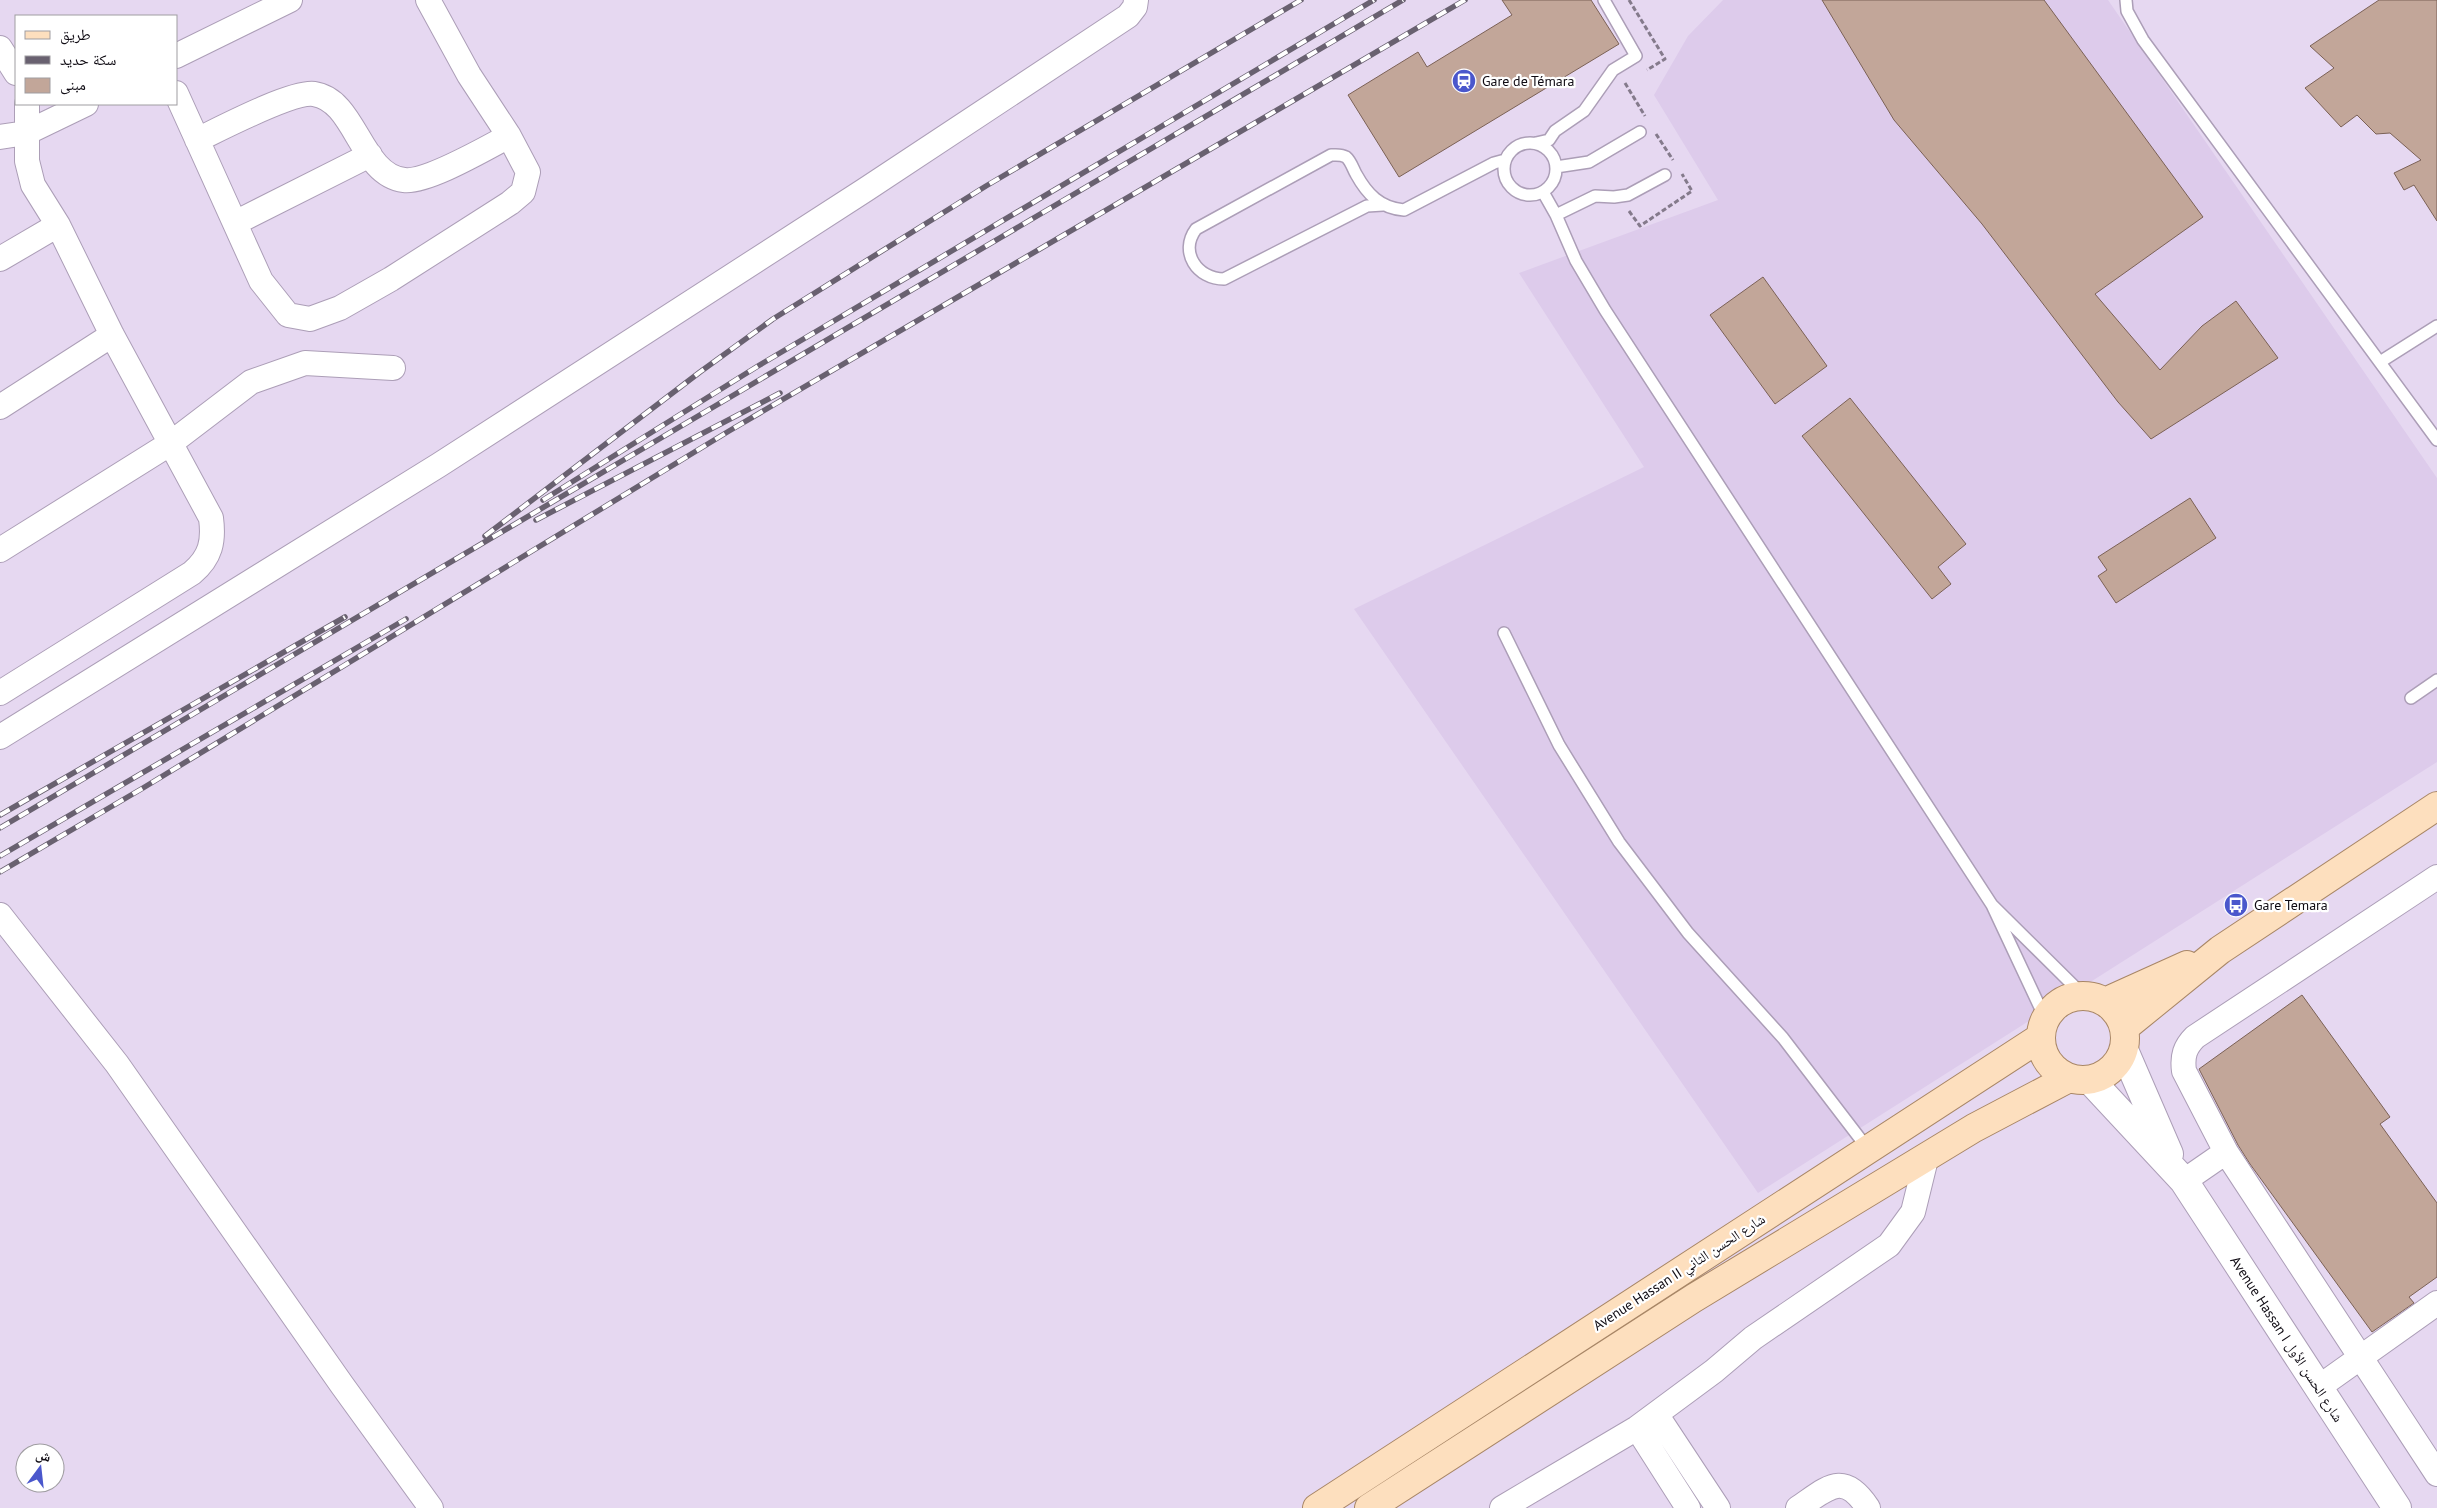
<svg xmlns="http://www.w3.org/2000/svg" width="2437" height="1508" font-family="'PT Sans','Noto Naskh Arabic',sans-serif">
<style>
.built{fill:#ddcbeb}
.building{fill:#c2a699;stroke:#7b6156}
.lines{fill:none;stroke-linecap:round;stroke-linejoin:round}
.lane-casing{stroke:#ac9eb7;stroke-width:14}
.street-casing{stroke:#ac9eb7;stroke-width:26}
.secondary-casing{stroke:#ac9eb7;stroke-width:30}
.primary-casing{stroke:#a88666;stroke-width:30}
.path{stroke:#847a8b;stroke-width:3;stroke-dasharray:5 2.5;stroke-linecap:butt}
.lane{stroke:#fff;stroke-width:11}
.street{stroke:#fff;stroke-width:24}
.secondary{stroke:#fff;stroke-width:28}
.primary{stroke:#fddfbe;stroke-width:28}
.rail-casing{stroke:#696170;stroke-width:5.5}
.rail{stroke:#fff;stroke-width:4;stroke-dasharray:11;stroke-linecap:butt}
.labels{text-anchor:middle;stroke-width:4.5;stroke-linejoin:round;paint-order:stroke}
.poi-label{font-size:14px;fill:#0f0b13;stroke:#fff;text-anchor:start}
.street-label{font-size:14px;fill:#0f0b13;stroke:#fff}
</style>
<rect width="100%" height="100%" fill="#e6d8f1"/>
<!-- built -->
<path class="built" d="M 1723,0 L 2108,0 L 2437,478 L 2437,762 L 1758,1193 L 1354,609 L 1644,467 L 1519,273 L 1718,200 L 1654,95 L 1688,36 Z"/>
<!-- building -->
<path class="building" d="M 1502,0 L 1591,0 L 1619,44 L 1399,177 L 1348,95 L 1418,52 L 1427,67 L 1512,15 Z
M 1822,0 L 2044,0 L 2203,217 L 2095,294 L 2160,370 L 2202,326 L 2236,301 L 2278,358 L 2151,439 L 2118,402 L 1982,224 L 1894,120 Z
M 2379,0 L 2437,0 L 2437,221 L 2414,185 L 2404,190 L 2394,173 L 2421,160 L 2390,133 L 2376,134 L 2357,115 L 2341,127 L 2305,88 L 2334,68 L 2310,46 Z
M 1763,277 L 1827,366 L 1775,404 L 1710,315 Z
M 1850,398 L 1966,544 L 1938,567 L 1951,584 L 1932,599 L 1802,436 Z
M 2190,498 L 2216,538 L 2116,603 L 2098,576 L 2107,570 L 2098,557 Z
M 2302,995 L 2390,1117 L 2380,1124 L 2437,1203 L 2437,1277 L 2409,1297 L 2414,1303 L 2372,1332 L 2250,1164 L 2238,1145 L 2199,1069 Z"/>
<g class="lines">
<!-- lane casing -->
<g class="lane-casing">
<path id="lane" d="M 2126,0 L 2127,11 L 2143,40 L 2437,440
M 1536,143 L 1549,140 L 1555,131 L 1584,111 L 1613,70 L 1636,56 L 1604,0
M1504 169a26 26 0 1 1 52 0a26 26 0 1 1-52 0Z
M 1556,167 L 1589,162 L 1640,132
M 1543,192 L 1556,215 L 1576,261 L 1605,310 L 1992,905
M 1383,205 L 1367,206 L 1224,279 C 1197,279 1179,252 1196,229 L 1331,155 C 1336,155 1341,154 1346,157 C 1351,161 1353,169 1356,174 C 1367,194 1380,208 1404,210 L 1494,163 L 1505,160
M 1556,215 L 1595,196 L 1614,197 L 1628,195 L 1665,175
M 2380,362 L 2437,326
M 1504,633 L 1559,745 L 1619,842 L 1688,933 L 1783,1038 L 1868,1149
M 2411,698 L 2437,680
M 2045,1018 L 1992,905 L 2084,996"/>
</g>
<!-- street casing -->
<g class="street-casing">
<path id="street" d="M 0,48 L 16,73
M 176,56 L 290,0
M 176,93 L 261,281 L 288,315 L 310,319 L 340,308 L 391,279 L 510,203 L 523,192 L 528,172 L 509,136 L 469,75 L 428,0
M 0,137 L 26,133 L 86,104
M 197,140 C 220,129 292,91 314,94 C 356,100 360,175 404,180 C 427,183 486,148 509,136
M 235,223 L 370,155
M 0,259 L 58,225
M 0,407 L 112,335
M 0,550 L 171,443 L 251,382 L 305,363 L 393,368
M 0,693 L 192,573 C 211,557 214,541 211,518 L 112,335 L 58,225 L 33,185 L 27,161 L 27,104
M 0,737 L 439,465 L 865,190 L 1128,16 L 1135,7 L 1136,0
M 0,915 L 117,1064 L 342,1385 L 431,1508
M 2226,1152 L 2437,1474
M 2184,1181 L 2226,1152 L 2184,1071 C 2182,1056 2185,1047 2195,1037 L 2437,877
M 2319,1387 L 2437,1303
M 1656,1414 L 1718,1508
M 1637,1428 L 1688,1508
M 1502,1508 L 1637,1428 L 1714,1371 L 1753,1338 L 1889,1245 L 1913,1212 L 1927,1155
M 1798,1508 C 1828,1488 1843,1470 1868,1508"/>
</g>
<!-- secondary casing -->
<g class="secondary-casing">
<path id="secondary" d="M 2124,1050 L 2169,1154
M 2090,1080 L 2184,1181 L 2397,1508"/>
</g>
<!-- primary casing -->
<g class="primary-casing">
<path id="primary" d="M2041 1038a42 42 0 1 1 84 0a42 42 0 1 1-84 0Z
M 2105,1002 L 2187,965
M 2124,1028 L 2220,950 L 2437,806
M 1317,1508 L 2041,1037
M 1369,1508 L 1694,1298 L 1974,1128 L 2069,1078"/>
</g>
<!-- path -->
<path class="path" d="M 1629,0 L 1665,59 L 1647,70
M 1625,83 L 1645,116
M 1656,134 L 1673,160
M 1629,211 L 1640,226 L 1692,191 L 1682,174"/>
<!-- lane -->
<use href="#lane" class="lane"/>
<!-- street -->
<use href="#street" class="street"/>
<!-- secondary -->
<use href="#secondary" class="secondary"/>
<!-- primary -->
<use href="#primary" class="primary"/>
<!-- rail casing -->
<g class="rail-casing">
<path id="rail" d="M 543,500 L 758,366 L 1374,0
M 536,520 L 780,393
M 485,536 L 700,372 L 773,319 L 986,186 L 1301,0
M 0,815 L 345,617
M 0,828 L 1403,0
M 0,856 L 406,619
M 0,872 L 143,788 L 729,431 L 1465,0"/>
</g>
<!-- rail -->
<use href="#rail" class="rail"/>
</g>
<!-- icons -->
<defs>
<g id="station-disc" transform="scale(1.25)"><circle r="9.5" fill="#4a57cc" stroke="#fff"/><path d="M-3-6H3Q5-6 5-4V2Q5 4 3 4L4.5 6H3L1.5 4h-3L-3 6H-4.5L-3 4Q-5 4-5 2V-4Q-5-6-3-6ZM-3.5-4v3h7v-3ZM-3.5 1v1.5H-2V1ZM2 1v1.5H3.5V1Z" fill="#fff"/></g>
<g id="bus-disc" transform="scale(1.25)"><circle r="9.5" fill="#4a57cc" stroke="#fff"/><path d="M-5-6H5V4H4V6H2V4H-2V6H-4V4H-5ZM-3.5-4V0h7V-4ZM-3.5 1.2v1.5H-2V1.2ZM2 1.2v1.5H3.5V1.2Z" fill="#fff"/></g>
</defs>
<g fill-rule="evenodd">
<use href="#station-disc" x="1464" y="81"/>
<use href="#bus-disc" x="2236" y="905"/>
</g>
<g class="labels">
<!-- poi labels -->
<g class="poi-label">
<text x="1482" y="86">Gare de Témara</text>
<text x="2254" y="910">Gare Temara</text>
</g>
<!-- street labels -->
<g class="street-label">
<text transform="translate(1679 1272) rotate(-33)" y="5">Avenue Hassan II شارع الحسن الثاني</text>
<text transform="translate(2287 1339) rotate(57)" y="5">Avenue Hassan I شارع الحسن الأول</text>
</g>
</g>
<!-- legend -->
<rect x="15" y="15" width="162" height="90" fill="#ffffff" stroke="#9f9da1"/>
<rect x="25" y="31" width="25" height="8" fill="#fddfbe" stroke="#9f9da1"/>
<text x="60" y="40" font-size="15" fill="#0f0b13">طريق</text>
<rect x="25" y="56" width="25" height="8" fill="#696170" stroke="#9f9da1"/>
<text x="60" y="65" font-size="15" fill="#0f0b13">سكة حديد</text>
<rect x="25" y="78" width="25" height="15" fill="#c2a699" stroke="#9f9da1"/>
<text x="60" y="90" font-size="15" fill="#0f0b13">مبنى</text>
<!-- north arrow -->
<g transform="translate(40 1468) rotate(15)"><circle r="24" fill="#ffffff" stroke="#9f9da1"/>
<path d="M0-4L9 19L0 12L-9 19Z" fill="#4a57cc"/>
<text y="-8" font-size="14" font-weight="bold" text-anchor="middle" fill="#0f0b13">ش</text>
</g>
</svg>
